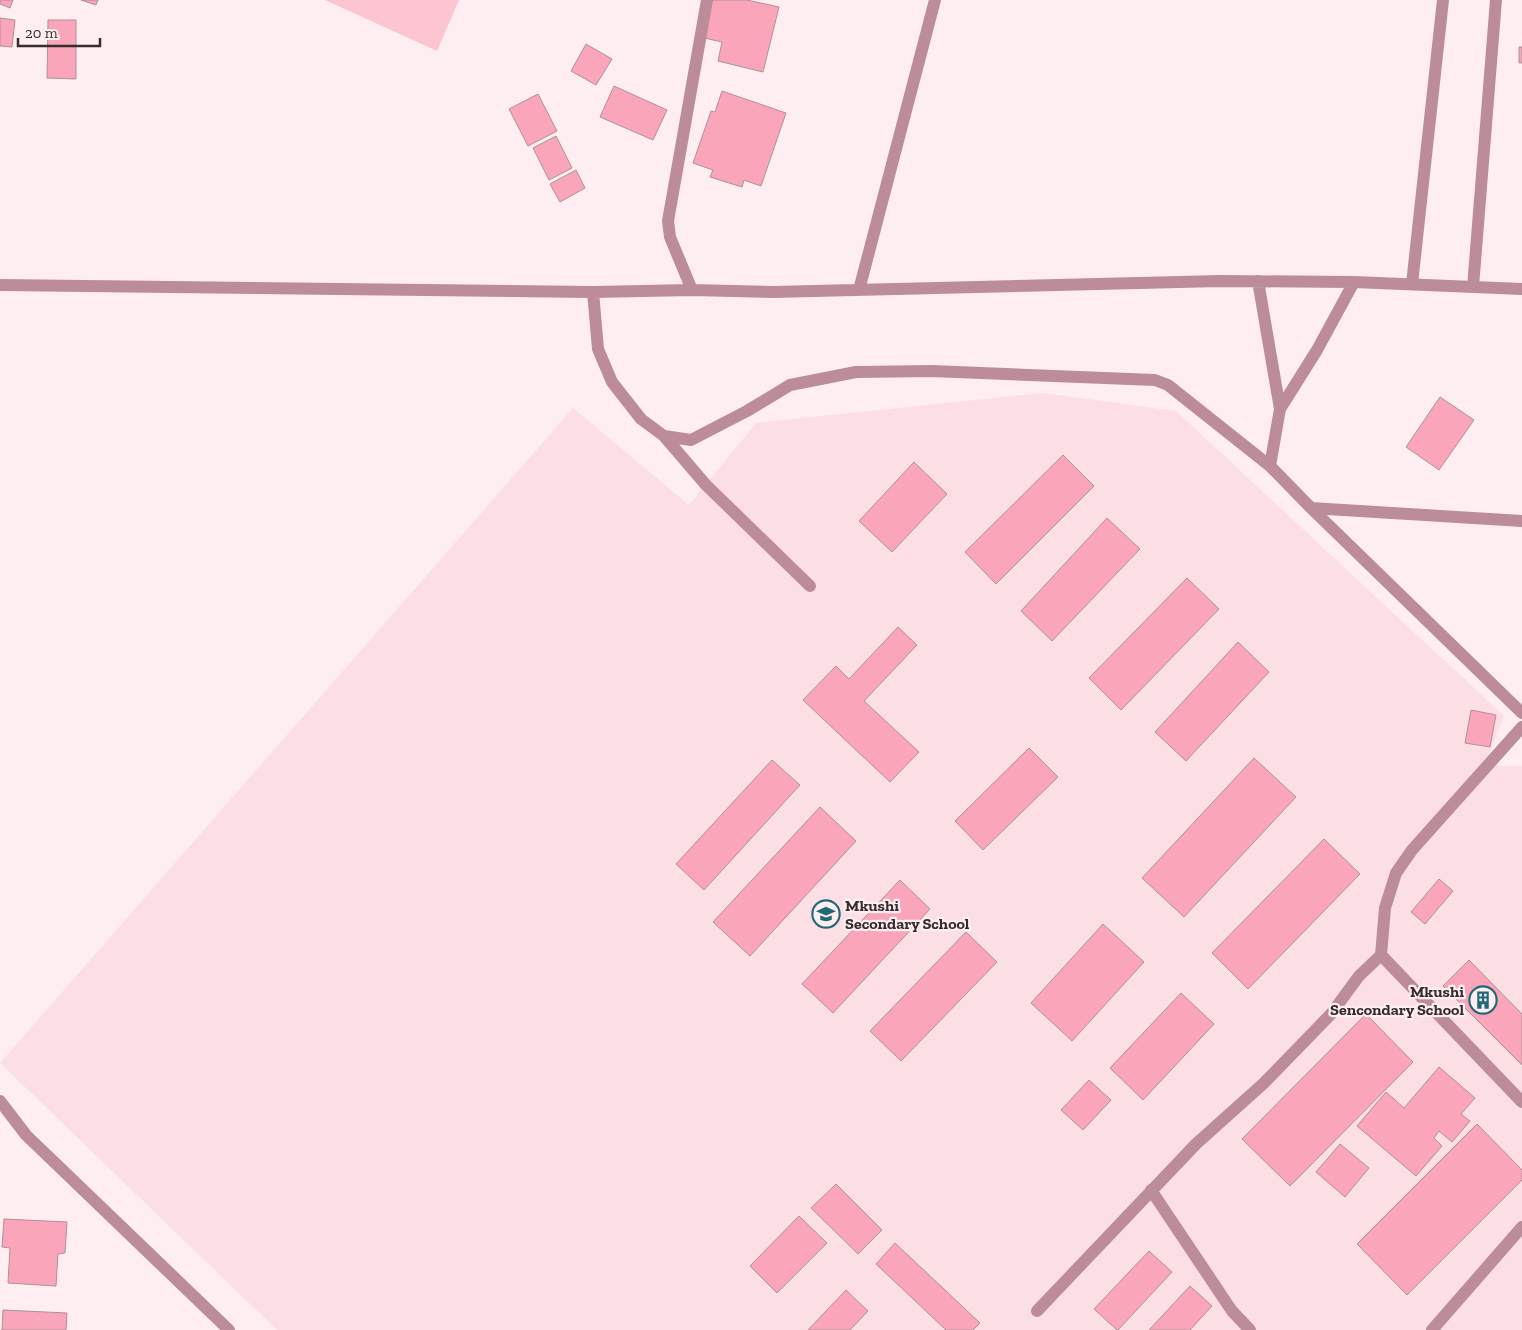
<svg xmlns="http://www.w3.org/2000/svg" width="1522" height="1330" font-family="'Zilla Slab',serif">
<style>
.built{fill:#fcdfe5}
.green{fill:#fdc4d1}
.building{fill:#faa5ba;stroke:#ac9298}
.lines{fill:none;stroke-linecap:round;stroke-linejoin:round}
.minor{stroke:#bc8d98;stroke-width:12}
.labels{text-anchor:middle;stroke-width:4.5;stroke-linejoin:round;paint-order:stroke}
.poi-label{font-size:16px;font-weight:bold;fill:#362c2e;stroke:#ffeef1;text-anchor:start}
</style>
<rect width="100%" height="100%" fill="#ffeef1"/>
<!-- built -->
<path class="built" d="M 1043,393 L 1176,411 L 1504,716 L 1489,755 L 1498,766 L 1522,766 L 1522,1330 L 277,1330 L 0,1063 L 573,408 L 689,505 L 756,423 Z"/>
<!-- green -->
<path class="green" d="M 325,0 L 459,0 L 437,51 Z"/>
<!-- building -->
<path class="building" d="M 0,0 L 13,0 L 10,8 L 0,4 Z
M 81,0 L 98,0 L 96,5 Z
M 709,0 L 747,0 L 779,7 L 763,72 L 718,61 L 722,42 L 700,37 Z
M 0,18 L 15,20 L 12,47 L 0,46 Z
M 48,20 L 76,20 L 76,79 L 47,78 Z
M 586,44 L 612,59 L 596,85 L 571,71 Z
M 1519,47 L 1522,47 L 1522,63 L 1519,63 Z
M 614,86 L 667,110 L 653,140 L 600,117 Z
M 722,91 L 786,113 L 761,186 L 744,180 L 742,187 L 710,177 L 713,170 L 693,163 L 711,111 L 715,112 Z
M 538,94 L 557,131 L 528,146 L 509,109 Z
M 556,136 L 572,168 L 549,180 L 533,148 Z
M 576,170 L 585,188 L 560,202 L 550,184 Z
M 1440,397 L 1474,420 L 1439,470 L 1406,447 Z
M 1063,455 L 1094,486 L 996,584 L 965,552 Z
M 914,462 L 947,494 L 892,552 L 859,521 Z
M 1107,518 L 1140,549 L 1052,641 L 1021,611 Z
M 1187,578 L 1219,609 L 1121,710 L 1089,678 Z
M 898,627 L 917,645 L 864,701 L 919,752 L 890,782 L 803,700 L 836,666 L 849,679 Z
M 1238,642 L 1269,672 L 1186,761 L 1155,732 Z
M 1471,710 L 1496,715 L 1490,747 L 1465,743 Z
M 1029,748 L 1058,777 L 983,850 L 955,821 Z
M 1254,758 L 1296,797 L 1184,917 L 1142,878 Z
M 772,760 L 800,785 L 704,890 L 676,864 Z
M 820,807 L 856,841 L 750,956 L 713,922 Z
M 1324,839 L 1360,874 L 1248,989 L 1212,953 Z
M 1439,879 L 1453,891 L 1425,924 L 1411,912 Z
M 900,880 L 930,909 L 833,1013 L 802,984 Z
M 1103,924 L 1144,962 L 1072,1041 L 1031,1003 Z
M 966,932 L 997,962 L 901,1061 L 870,1031 Z
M 1469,960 L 1522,1014 L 1522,1065 L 1443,986 Z
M 1181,993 L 1214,1024 L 1143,1100 L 1110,1068 Z
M 1366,1014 L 1413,1062 L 1290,1186 L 1242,1139 Z
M 1439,1067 L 1475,1098 L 1461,1114 L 1470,1121 L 1452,1142 L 1439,1131 L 1434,1138 L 1442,1146 L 1416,1176 L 1357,1126 L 1386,1092 L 1404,1108 Z
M 1089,1080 L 1111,1100 L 1083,1130 L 1061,1110 Z
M 1477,1124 L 1522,1170 L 1522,1180 L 1407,1295 L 1357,1244 Z
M 1340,1144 L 1369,1168 L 1345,1197 L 1316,1172 Z
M 836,1184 L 882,1230 L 858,1254 L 811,1208 Z
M 799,1216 L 827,1243 L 777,1293 L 750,1266 Z
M 4,1219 L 67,1222 L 65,1253 L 58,1254 L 56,1286 L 8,1283 L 10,1248 L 2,1247 Z
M 895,1243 L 980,1323 L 973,1330 L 946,1330 L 876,1264 Z
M 1149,1251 L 1172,1272 L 1118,1330 L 1117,1330 L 1094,1309 Z
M 1190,1286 L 1212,1306 L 1190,1330 L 1149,1330 Z
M 846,1290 L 868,1311 L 850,1330 L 808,1330 Z
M 3,1310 L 67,1313 L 66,1330 L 2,1330 Z"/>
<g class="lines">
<!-- minor -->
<path class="minor" d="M 1258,281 L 1280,409
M 1412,284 L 1443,0
M 0,285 L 593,292 L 692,290 L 773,292 L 1220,281 L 1354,282 L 1522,289
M 1473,287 L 1496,0
M 692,290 L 670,237 L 668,221 L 707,0
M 859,290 L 935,0
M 593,292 L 598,349 L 612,382 L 641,419 L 664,436 L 691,440 L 747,411 L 790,385 L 856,372 L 932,371 L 1155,380 L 1168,385 L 1270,466 L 1311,508 L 1522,713
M 664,436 L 706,485 L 810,586
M 1270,466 L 1280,409 L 1317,350 L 1354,282
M 1311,508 L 1522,521
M 1381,955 L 1522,1102
M 0,1101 L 26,1135 L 229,1330
M 1151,1190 L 1232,1311 L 1250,1330
M 1037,1311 L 1196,1144 L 1264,1083 L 1331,1014 L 1359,976 L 1381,955 L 1385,908 L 1396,873 L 1412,850 L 1522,727
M 1432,1330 L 1522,1227"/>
</g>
<!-- icons -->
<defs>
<g id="school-ring" transform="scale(1.4375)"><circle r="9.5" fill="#ffeef1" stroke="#226977" stroke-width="1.5"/><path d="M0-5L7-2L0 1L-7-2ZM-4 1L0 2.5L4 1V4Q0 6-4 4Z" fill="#226977"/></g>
<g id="building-ring" transform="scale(1.4375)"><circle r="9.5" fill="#ffeef1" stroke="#226977" stroke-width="1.5"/><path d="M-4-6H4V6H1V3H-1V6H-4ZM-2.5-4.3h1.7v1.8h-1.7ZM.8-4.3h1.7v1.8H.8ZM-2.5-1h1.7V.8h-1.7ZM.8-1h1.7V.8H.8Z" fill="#226977"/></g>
</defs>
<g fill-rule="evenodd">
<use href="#school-ring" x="826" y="914"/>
<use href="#building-ring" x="1483" y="1000"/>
</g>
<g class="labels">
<!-- poi labels -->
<g class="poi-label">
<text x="845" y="911">Mkushi<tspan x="845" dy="18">Secondary School</tspan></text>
<text x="1464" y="997" text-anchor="end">Mkushi<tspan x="1464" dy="18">Sencondary School</tspan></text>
</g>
</g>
<!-- scale -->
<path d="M18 38v8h82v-8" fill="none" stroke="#362c2e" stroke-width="2.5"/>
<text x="25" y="38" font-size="15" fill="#362c2e" stroke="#ffeef1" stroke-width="4" paint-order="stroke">20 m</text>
</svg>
